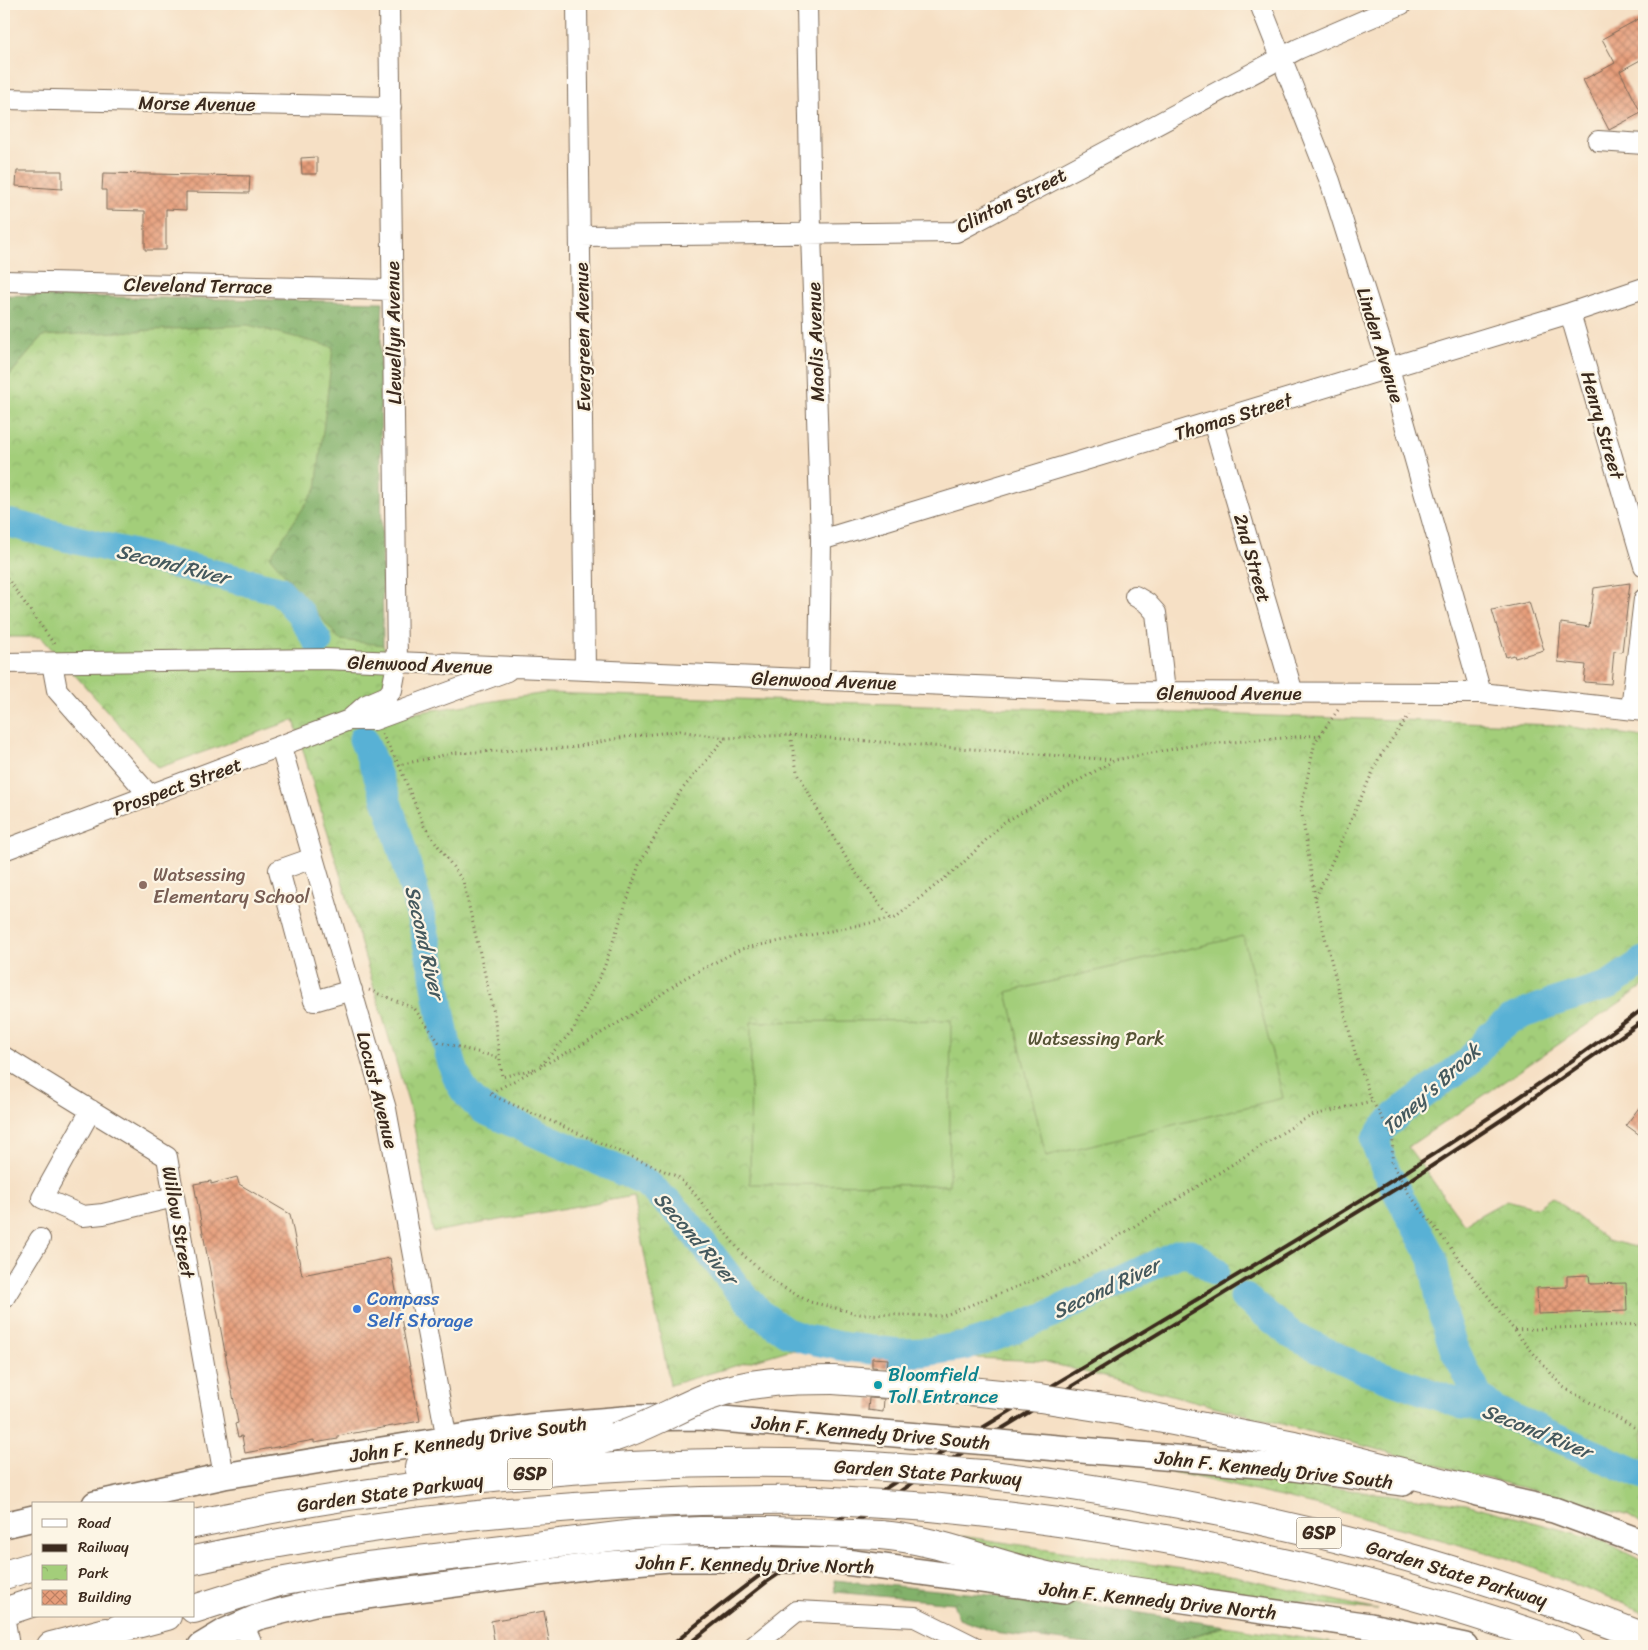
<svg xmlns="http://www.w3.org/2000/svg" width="1648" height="1650" font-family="Sriracha,sans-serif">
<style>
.grass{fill:url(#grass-dots);stroke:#6f7c4c}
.forest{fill:url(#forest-crowns);stroke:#5e6e44}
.park{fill:url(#park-crowns);stroke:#6f7c4c}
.pitch{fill:#a3ce7a;stroke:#6f7c4c}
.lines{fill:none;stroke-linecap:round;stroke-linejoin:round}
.river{stroke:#58b1d5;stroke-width:29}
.building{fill:url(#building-cross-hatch)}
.minor-casing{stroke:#7c6a58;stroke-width:22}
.major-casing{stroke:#7c6a58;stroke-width:28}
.highway-casing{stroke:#7c6a58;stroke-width:30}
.path{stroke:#7c6a58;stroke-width:3;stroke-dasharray:1 4;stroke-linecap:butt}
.minor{stroke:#fff;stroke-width:20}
.major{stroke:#fff;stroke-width:25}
.highway{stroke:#fff;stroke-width:28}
.rail{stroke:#3b2a1e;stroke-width:4}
.major-bridge-casing{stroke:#7c6a58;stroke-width:28;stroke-linecap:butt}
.highway-bridge-casing{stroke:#7c6a58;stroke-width:30;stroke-linecap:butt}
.major-bridge{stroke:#fff;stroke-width:25}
.highway-bridge{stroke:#fff;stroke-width:28}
.education-dot{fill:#8d6e63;stroke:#fcf5e5;stroke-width:2}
.shop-dot{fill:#3f7fe0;stroke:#fcf5e5;stroke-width:2}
.culture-dot{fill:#0f9aa8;stroke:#fcf5e5;stroke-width:2}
.labels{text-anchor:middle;stroke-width:4.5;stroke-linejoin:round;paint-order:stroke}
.shield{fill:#fcf5e5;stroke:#75675a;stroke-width:1}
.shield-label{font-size:18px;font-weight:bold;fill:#3b2a1e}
.street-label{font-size:19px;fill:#3b2a1e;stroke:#fcf5e5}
.education-label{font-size:19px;fill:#785e54;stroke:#fcf5e5;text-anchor:start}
.park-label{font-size:19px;fill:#555335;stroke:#fcf5e5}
.shop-label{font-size:19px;fill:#366cbe;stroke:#fcf5e5;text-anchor:start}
.culture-label{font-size:19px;fill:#0d838f;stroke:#fcf5e5;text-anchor:start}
.water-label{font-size:20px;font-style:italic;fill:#45595e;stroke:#fcf5e5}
</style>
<defs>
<pattern id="grass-dots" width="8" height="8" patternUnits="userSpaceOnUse" patternTransform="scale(1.25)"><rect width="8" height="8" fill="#a3ce7a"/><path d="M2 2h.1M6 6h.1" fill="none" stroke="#8db169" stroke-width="1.8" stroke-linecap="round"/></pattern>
<pattern id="forest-crowns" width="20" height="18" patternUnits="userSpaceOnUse" patternTransform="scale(1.25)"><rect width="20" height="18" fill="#82b16a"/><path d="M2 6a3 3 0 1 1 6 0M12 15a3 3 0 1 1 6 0" fill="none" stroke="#6c9057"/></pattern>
<pattern id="park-crowns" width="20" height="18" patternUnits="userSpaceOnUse" patternTransform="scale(1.25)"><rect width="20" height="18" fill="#a3ce7a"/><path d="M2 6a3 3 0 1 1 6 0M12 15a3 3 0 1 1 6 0" fill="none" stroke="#8db169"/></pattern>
<pattern id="building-cross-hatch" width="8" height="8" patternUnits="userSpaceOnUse" patternTransform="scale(1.25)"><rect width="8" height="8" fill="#e69d7a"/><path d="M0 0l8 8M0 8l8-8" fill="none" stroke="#bc8063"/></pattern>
</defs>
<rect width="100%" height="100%" fill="#fcf5e5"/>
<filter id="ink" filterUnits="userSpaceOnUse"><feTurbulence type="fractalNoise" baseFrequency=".02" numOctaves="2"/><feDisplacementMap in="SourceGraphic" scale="10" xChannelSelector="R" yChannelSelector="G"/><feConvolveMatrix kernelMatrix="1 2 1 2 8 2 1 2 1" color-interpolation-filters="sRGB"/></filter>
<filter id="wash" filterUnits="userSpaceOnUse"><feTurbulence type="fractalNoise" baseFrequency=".0096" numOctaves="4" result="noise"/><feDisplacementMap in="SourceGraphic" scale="20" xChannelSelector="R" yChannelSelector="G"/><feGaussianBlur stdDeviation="1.12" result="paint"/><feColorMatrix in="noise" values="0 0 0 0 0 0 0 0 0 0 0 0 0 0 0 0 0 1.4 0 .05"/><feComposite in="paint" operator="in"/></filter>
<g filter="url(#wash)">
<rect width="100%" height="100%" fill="#f6e0c5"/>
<!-- grass -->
<path class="grass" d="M 1143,1465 L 1466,1504 L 1604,1541 L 1644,1562 L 1644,1612 L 1510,1559 L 1324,1507 Z
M 961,1536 L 1236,1577 L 1377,1610 L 1134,1584 L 1048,1570 Z
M 1225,1626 L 1354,1646 L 1161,1646 Z"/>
<!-- forest -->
<path class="forest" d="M 4,295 L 383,302 L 380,364 L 383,645 L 79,633 L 4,637 L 43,336 L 4,382 Z
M 834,1580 L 1081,1604 L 1225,1626 L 1161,1646 L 1102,1646 L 994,1632 L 959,1619 L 953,1603 L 835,1592 Z"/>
<!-- park -->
<path class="park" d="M 248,325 L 333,347 L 316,489 L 270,557 L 340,640 L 383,645 L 407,714 L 546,693 L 1556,725 L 1644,737 L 1644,986 L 1408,1147 L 1464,1224 L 1507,1200 L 1536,1208 L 1552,1197 L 1607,1240 L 1644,1249 L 1644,1526 L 1629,1516 L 1043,1361 L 789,1350 L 670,1385 L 633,1196 L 433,1232 L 412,1115 L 294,720 L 158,768 L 41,637 L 4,637 L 4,382 L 43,336 Z"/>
<!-- pitch -->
<path class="pitch" d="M 1243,936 L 1283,1098 L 1046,1156 L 1007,992 Z
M 951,1020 L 949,1185 L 750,1184 L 751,1022 Z"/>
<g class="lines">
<!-- river -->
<path class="river" d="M 4,522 L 279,590 L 300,613 L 318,642
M 363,739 C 393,809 414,885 431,960 C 439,994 444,1051 459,1082 C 465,1094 473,1102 484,1110 L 644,1181 L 680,1214 L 737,1288 L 762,1315 L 786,1332 L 806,1339 L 846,1347 L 899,1353 L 925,1352 L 965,1346 L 994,1337 L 1044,1317 L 1179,1253 L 1191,1253 L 1215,1271
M 1244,1297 L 1292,1335 L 1358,1367 L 1463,1405 L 1493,1409 L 1644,1476
M 1493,1409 L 1478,1395 L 1454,1349 L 1443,1316 L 1433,1259 L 1386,1171 L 1375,1142 L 1383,1128 L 1401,1111 L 1468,1062 L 1488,1038 L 1509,1020 L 1551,1003 L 1609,985 L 1644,961"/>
</g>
<g id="blocks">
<!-- building -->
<path class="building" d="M 1644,16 L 1644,58 L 1620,71 L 1641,113 L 1609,130 L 1583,80 L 1615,63 L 1602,39 Z
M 317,157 L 317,174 L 302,174 L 301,158 Z
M 17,171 L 62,171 L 62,189 L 16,186 Z
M 103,173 L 250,176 L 249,193 L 186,192 L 186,210 L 166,209 L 166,250 L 145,250 L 145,211 L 106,210 L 106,190 L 102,190 Z
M 1630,583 L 1622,652 L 1614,651 L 1611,684 L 1584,682 L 1586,665 L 1558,662 L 1561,623 L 1589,627 L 1594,588 Z
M 1529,602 L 1544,650 L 1515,658 L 1514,655 L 1506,657 L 1492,610 Z
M 1644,1101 L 1644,1138 L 1626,1125 Z
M 237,1177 L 239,1184 L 290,1214 L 302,1275 L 390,1258 L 420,1421 L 338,1436 L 338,1439 L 314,1443 L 314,1440 L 245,1453 L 242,1436 L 238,1437 L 235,1424 L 238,1423 L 194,1184 L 211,1181 L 211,1184 Z
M 1589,1275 L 1590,1284 L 1626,1283 L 1627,1311 L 1538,1314 L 1537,1288 L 1567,1287 L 1567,1276 Z
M 872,1358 L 888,1359 L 887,1368 L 872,1367 Z
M 869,1398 L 884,1399 L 883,1412 L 868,1410 Z
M 544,1611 L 550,1646 L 495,1646 L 491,1621 Z"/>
</g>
</g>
<g filter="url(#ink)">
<use href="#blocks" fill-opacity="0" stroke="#7c6a58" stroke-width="1"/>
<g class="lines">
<!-- minor casing -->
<g class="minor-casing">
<path id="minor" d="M 577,4 L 585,670
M 807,4 L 811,232 L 821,540 L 819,680
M 1260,4 L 1330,181 L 1389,368 L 1481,693
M 4,99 L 391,107
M 1598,141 L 1644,144
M 581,236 L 956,232 L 1298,49 L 1402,4
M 4,281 L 392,290
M 1570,313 L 1644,566
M 1213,422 L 1293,693
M 821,540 L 1570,313 L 1644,288
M 1135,596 L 1147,603 L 1156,613 L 1165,692
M 4,663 L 324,659 L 1117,692 L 1481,693 L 1644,711
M 52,663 L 57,690 L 150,796
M 1631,709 L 1644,599
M 349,720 L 366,705 L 387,696 L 392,690 L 397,663 L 389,4
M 281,747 L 386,1109 L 447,1440
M 4,850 L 349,720 L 374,720 L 507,671
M 313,858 L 279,870 L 314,1001 L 352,990
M 4,1057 L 167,1157 L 224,1476
M 91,1110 L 42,1198 L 83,1216 L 103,1214 L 174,1197
M 4,1298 L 40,1239
M 4,1615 L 9,1646
M 243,1623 L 253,1646
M 754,1646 L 797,1611 L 915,1617 L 973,1646"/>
</g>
<!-- major casing -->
<g class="major-casing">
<path id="major" d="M 1034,1446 L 1293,1468 L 1403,1483
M 1477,1493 L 1554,1510 L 1644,1543
M 95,1504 L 224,1476 L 473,1435 L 528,1427 L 636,1418 L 699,1417 L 918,1436
M 4,1525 L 34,1518
M 838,1561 L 1065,1591
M 1177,1599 L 1370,1626 L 1465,1646
M 201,1646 L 226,1631 L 258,1617 L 314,1603 L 598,1565 L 669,1559 L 732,1559"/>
</g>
<!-- highway casing -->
<g class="highway-casing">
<path id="highway" d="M 833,1380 L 930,1387
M 1123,1411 L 1294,1445 L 1498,1496
M 419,1467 L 572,1446 L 615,1437
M 983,1474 C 1212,1501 1430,1552 1644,1637
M 931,1507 C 1148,1528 1364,1572 1569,1646
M 194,1524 C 415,1479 645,1453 871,1466
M 880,1535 C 933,1539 980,1559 1031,1572 C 1085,1586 1141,1592 1197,1600
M 194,1560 C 399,1515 607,1498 817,1500
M 4,1575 L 34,1566
M 194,1609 L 279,1582 L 368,1566 L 635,1534 L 700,1531 L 772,1531
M 4,1612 L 34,1602
M 118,1629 L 167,1616
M 51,1646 L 106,1632"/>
</g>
<!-- path -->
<path class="path" d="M 4,574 L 54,644
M 1338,710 L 1315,742 L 1301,808 L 1315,898 L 1355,1053 L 1372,1101 L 1393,1136 L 1392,1162 L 1394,1167 L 1409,1194 L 1514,1330 L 1644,1324
M 382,734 L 399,765
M 790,735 L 1114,760
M 1321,735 L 1194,745 L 1115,760 L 1003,823 L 961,865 L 895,918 L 741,949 L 683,979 L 638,1011 L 583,1044 L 489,1094 L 678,1177 L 693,1192 L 743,1255 L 775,1283 L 810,1302 L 860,1314 L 943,1316 L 1076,1263 L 1301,1121 L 1314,1115 L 1372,1101
M 1316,897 L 1379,758 L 1409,715
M 369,990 L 414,1008 L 439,1042 L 500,1058
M 541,1065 L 573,1030 L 604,968 L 639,865 L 680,792 L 725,738 L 790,735 L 797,771 L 824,822 L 853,869 L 891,919
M 534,1069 L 502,1077 L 494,1013 L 463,881 L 424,826 L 399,765 L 453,753 L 569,748 L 625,737 L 680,731 L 725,738
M 1514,1331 L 1563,1387 L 1644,1433"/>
<!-- minor -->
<use href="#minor" class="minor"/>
<!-- major -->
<use href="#major" class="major"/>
<!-- highway -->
<use href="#highway" class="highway"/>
<!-- rail -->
<path class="rail" d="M 671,1646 C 798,1537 944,1450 1087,1365 C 1276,1252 1468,1141 1644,1008
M 686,1646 L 768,1581 L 911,1484 L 1412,1179 L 1515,1111 L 1644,1020"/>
<!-- major-bridge casing -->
<g class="major-bridge-casing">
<path id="major-bridge" d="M 918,1436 L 1034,1446
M 732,1559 L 838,1561"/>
</g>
<!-- highway-bridge casing -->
<g class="highway-bridge-casing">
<path id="highway-bridge" d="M 930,1387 L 1040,1398 L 1123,1411
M 615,1437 C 648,1427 676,1409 707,1397 C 747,1381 791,1380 833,1380
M 871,1466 L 983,1474
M 817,1500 L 931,1507
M 772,1531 L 880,1535"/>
</g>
<!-- major-bridge -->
<use href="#major-bridge" class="major-bridge"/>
<!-- highway-bridge -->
<use href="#highway-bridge" class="highway-bridge"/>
</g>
</g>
<!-- markers -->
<circle class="education-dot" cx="143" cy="885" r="5"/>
<circle class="shop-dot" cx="357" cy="1309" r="5"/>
<circle class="culture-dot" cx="878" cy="1385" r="5"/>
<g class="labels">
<!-- shield labels -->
<g class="shield">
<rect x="507.5" y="1458.5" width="45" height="31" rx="4"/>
<rect x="1296.5" y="1517.5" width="45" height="31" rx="4"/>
</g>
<g class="shield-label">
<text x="530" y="1480">GSP</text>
<text x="1319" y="1539">GSP</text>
</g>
<!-- street labels -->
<g class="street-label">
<text transform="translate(197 103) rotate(1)" y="7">Morse Avenue</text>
<text transform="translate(1011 200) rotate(-27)" y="7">Clinton Street</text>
<text transform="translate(198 285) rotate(1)" y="7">Cleveland Terrace</text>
<text transform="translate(393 333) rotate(-91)" y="7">Llewellyn Avenue</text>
<text transform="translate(582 337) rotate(-91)" y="7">Evergreen Avenue</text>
<text transform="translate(815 342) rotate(-92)" y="7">Maolis Avenue</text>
<text transform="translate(1381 345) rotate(73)" y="7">Linden Avenue</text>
<text transform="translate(1233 416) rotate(-17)" y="7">Thomas Street</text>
<text transform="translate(1603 425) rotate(74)" y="7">Henry Street</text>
<text transform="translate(1253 558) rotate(74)" y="7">2nd Street</text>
<text transform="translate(420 664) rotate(2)" y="7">Glenwood Avenue</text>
<text transform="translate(824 680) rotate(2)" y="7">Glenwood Avenue</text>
<text x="1229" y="700">Glenwood Avenue</text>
<text transform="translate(177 786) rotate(-20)" y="7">Prospect Street</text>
<text transform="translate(378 1090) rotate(76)" y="7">Locust Avenue</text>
<text transform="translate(179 1222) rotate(80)" y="7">Willow Street</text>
<text transform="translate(871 1432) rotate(5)" y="7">John F. Kennedy Drive South</text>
<text transform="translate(468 1439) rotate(-8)" y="7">John F. Kennedy Drive South</text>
<text transform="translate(1274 1469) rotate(6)" y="7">John F. Kennedy Drive South</text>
<text transform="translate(928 1472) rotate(4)" y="7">Garden State Parkway</text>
<text transform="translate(390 1492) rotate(-8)" y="7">Garden State Parkway</text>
<text transform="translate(755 1564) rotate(1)" y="7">John F. Kennedy Drive North</text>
<text transform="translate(1457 1573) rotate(17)" y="7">Garden State Parkway</text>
<text transform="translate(1158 1600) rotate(6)" y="7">John F. Kennedy Drive North</text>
</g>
<!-- education labels -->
<g class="education-label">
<text x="153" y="881">Watsessing<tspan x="153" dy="22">Elementary School</tspan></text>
</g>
<!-- park labels -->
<g class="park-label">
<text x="1096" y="1045">Watsessing Park</text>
</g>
<!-- shop labels -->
<g class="shop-label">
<text x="367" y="1305">Compass<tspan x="367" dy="22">Self Storage</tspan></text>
</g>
<!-- culture labels -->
<g class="culture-label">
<text x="888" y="1381">Bloomfield<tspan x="888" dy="22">Toll Entrance</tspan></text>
</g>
<!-- water labels -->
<g class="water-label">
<text transform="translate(173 564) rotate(14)" y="7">Second River</text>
<text transform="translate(425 942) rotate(77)" y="7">Second River</text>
<text transform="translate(1431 1089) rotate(-42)" y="7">Toney's Brook</text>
<text transform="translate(696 1238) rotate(49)" y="7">Second River</text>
<text transform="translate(1106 1288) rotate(-25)" y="7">Second River</text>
<text transform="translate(1537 1431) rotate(22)" y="7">Second River</text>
</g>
</g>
<!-- margin -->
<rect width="1648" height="1650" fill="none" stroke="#fcf5e5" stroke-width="20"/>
<!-- legend -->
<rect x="32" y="1502" width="162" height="115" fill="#fcf5e5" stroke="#afa495"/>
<rect x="42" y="1519" width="25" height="8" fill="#ffffff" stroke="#afa495"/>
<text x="78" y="1528" font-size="15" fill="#3b2a1e">Road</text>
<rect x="42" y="1544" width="25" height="8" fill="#3b2a1e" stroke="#afa495"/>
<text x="78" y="1552" font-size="15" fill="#3b2a1e">Railway</text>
<rect x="42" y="1565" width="25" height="15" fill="url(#park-crowns)" stroke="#afa495"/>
<text x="78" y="1578" font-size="15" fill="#3b2a1e">Park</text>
<rect x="42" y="1590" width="25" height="15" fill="url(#building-cross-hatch)" stroke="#afa495"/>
<text x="78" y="1602" font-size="15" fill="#3b2a1e">Building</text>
</svg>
